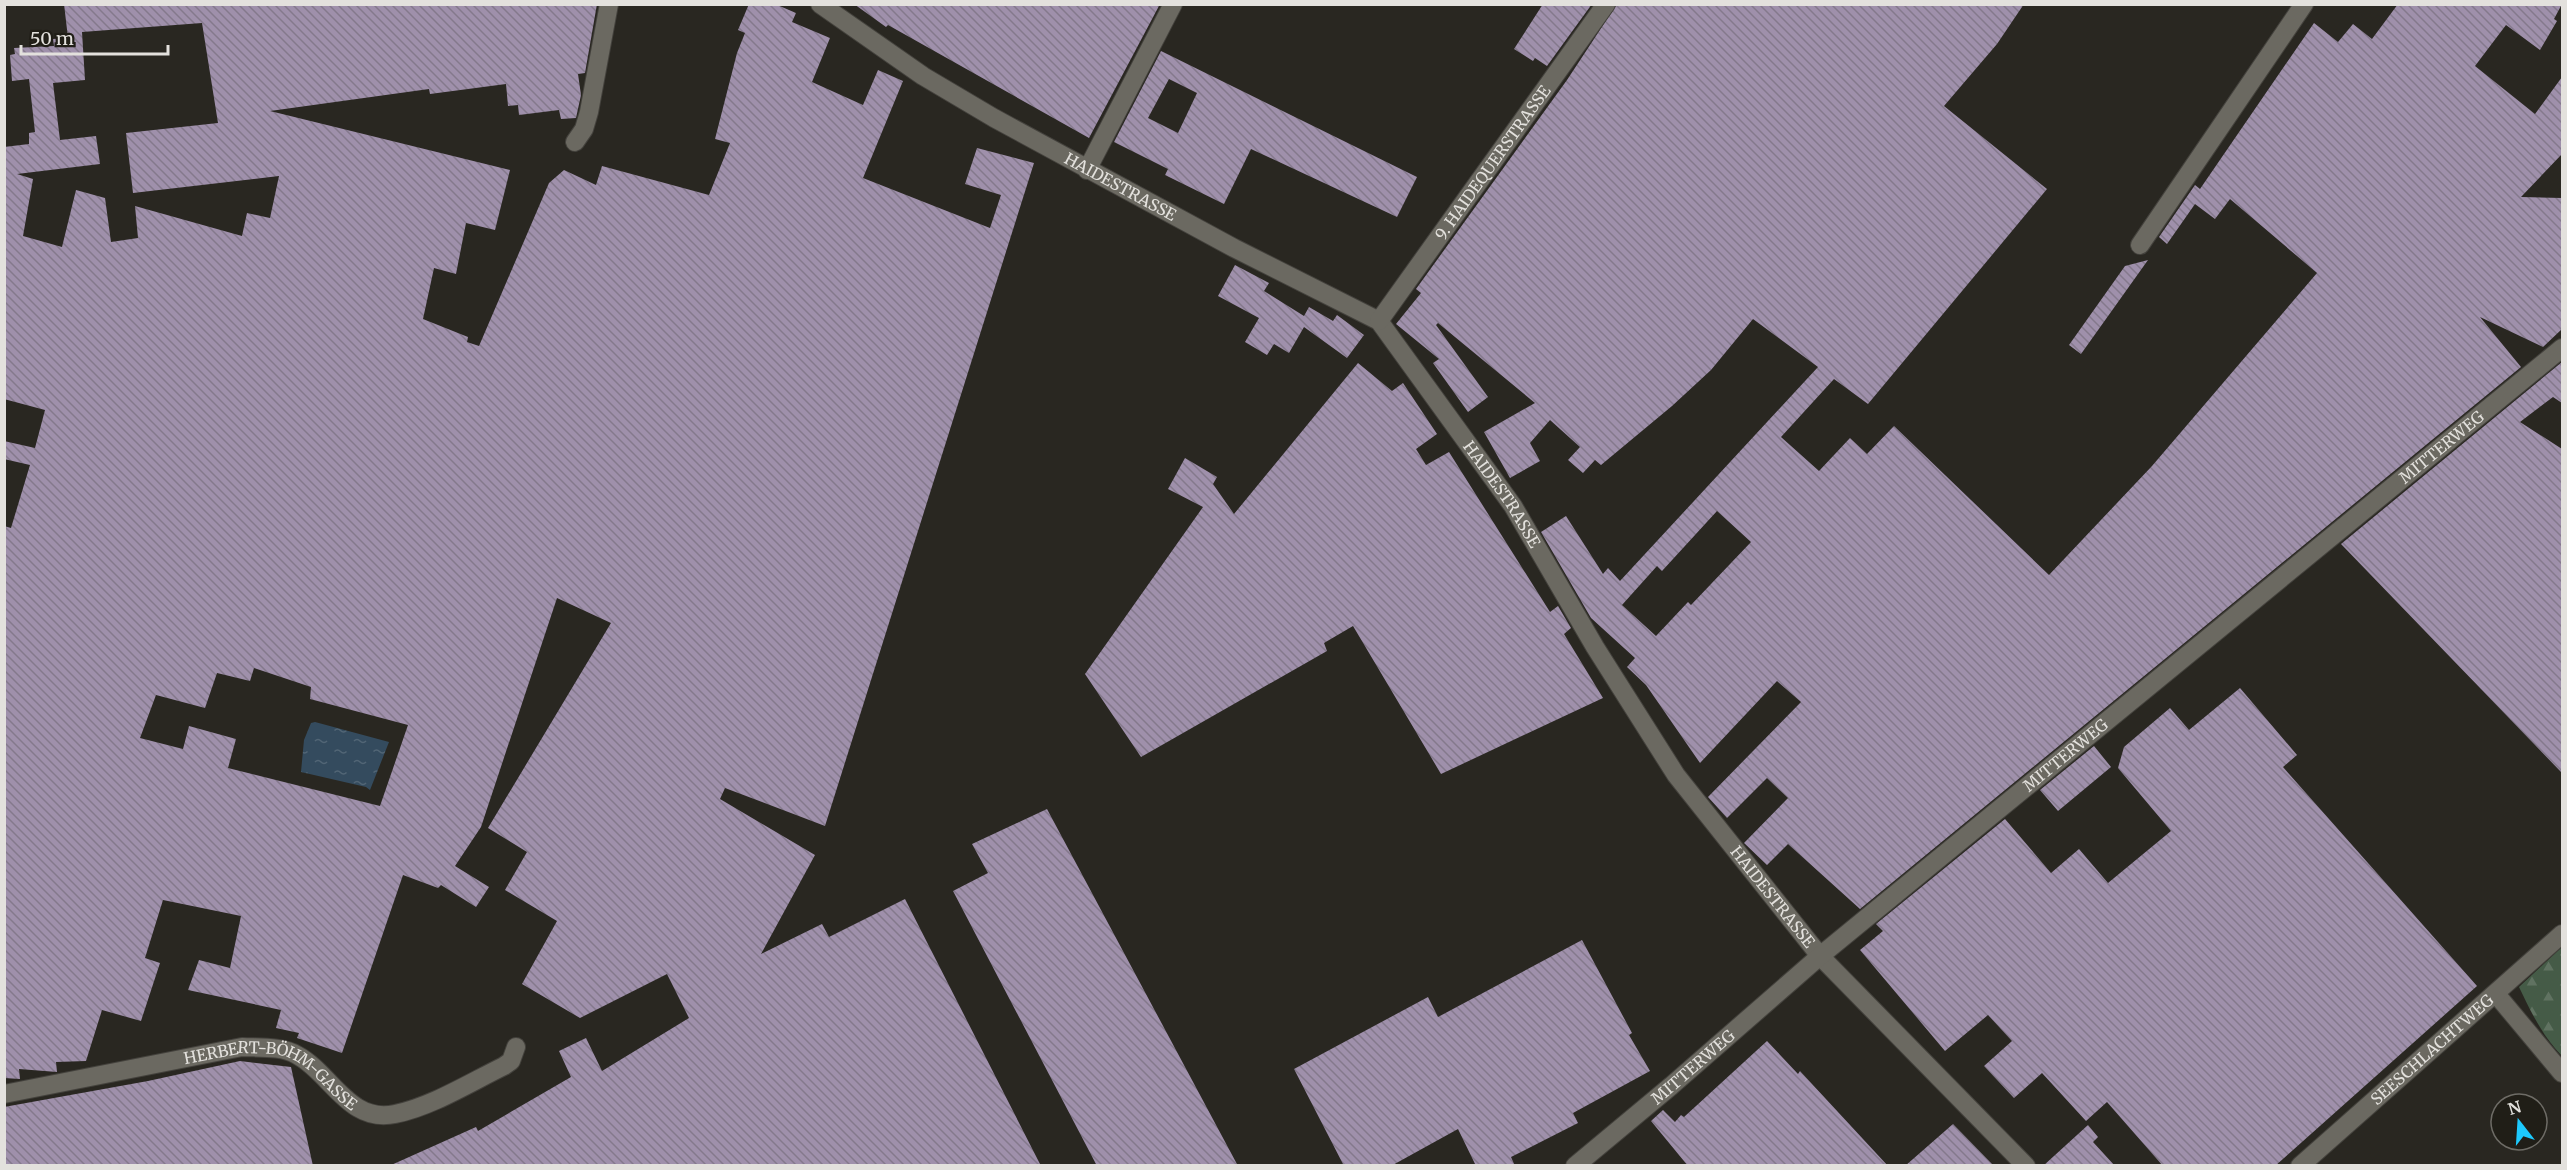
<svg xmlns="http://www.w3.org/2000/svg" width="2567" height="1170" font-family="Merriweather,serif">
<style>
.forest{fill:url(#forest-firs)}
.water{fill:url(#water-ripples)}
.building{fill:url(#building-back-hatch);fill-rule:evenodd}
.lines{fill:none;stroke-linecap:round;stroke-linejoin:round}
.minor-casing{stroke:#44423d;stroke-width:20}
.minor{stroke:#6b6961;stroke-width:18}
.labels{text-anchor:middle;stroke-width:6;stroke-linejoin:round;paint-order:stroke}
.street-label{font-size:16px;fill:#e3e1dd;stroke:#201e17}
</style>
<defs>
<pattern id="forest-firs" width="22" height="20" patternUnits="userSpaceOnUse" patternTransform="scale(1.5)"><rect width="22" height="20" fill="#455b47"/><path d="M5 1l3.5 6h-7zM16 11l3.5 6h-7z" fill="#607261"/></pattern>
<pattern id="water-ripples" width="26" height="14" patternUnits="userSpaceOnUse" patternTransform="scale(1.5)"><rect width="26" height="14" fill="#344b5e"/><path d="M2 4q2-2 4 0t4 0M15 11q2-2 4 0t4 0" fill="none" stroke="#516575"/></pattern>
<pattern id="building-back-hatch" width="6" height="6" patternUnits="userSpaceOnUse" patternTransform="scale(1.5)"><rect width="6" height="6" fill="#9f90ab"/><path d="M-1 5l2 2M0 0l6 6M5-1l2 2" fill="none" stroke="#84798c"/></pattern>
</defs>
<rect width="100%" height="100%" fill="#292721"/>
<!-- forest -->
<path class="forest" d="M 2562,947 L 2562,1056 C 2543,1037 2531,1012 2519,987 Z"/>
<!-- water -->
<path class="water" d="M 315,722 L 389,742 L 370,790 L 366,787 L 301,772 L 304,740 L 311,723 Z"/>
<!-- building -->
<path class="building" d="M 64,4 L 597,4 L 585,73 L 578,74 L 581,95 L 576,118 L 561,119 L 559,110 L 519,115 L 518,105 L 508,106 L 506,84 L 430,94 L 429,89 L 270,111 L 510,170 L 495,230 L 466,223 L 456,274 L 434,268 L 423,319 L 468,337 L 467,342 L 479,346 L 549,183 L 564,170 L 596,185 L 602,166 L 709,195 L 730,143 L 715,139 L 737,53 L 745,33 L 738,30 L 749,4 L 775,4 L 796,13 L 792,22 L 830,38 L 812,82 L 863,105 L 878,70 L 903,81 L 863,178 L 990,228 L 1001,195 L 965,184 L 977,148 L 1034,163 L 825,826 L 725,788 L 720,799 L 815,855 L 761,954 L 822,924 L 829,937 L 905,899 L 1041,1166 L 389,1166 L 476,1127 L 478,1131 L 571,1077 L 559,1051 L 586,1038 L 602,1071 L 689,1018 L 667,974 L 580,1018 L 522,984 L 557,921 L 505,890 L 527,852 L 488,828 L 611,623 L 557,598 L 481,827 L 455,866 L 489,887 L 476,907 L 441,885 L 438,888 L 403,875 L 342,1053 L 297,1038 L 299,1033 L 276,1028 L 281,1010 L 188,990 L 199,960 L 230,968 L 241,916 L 163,900 L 145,958 L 160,963 L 141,1021 L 102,1010 L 86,1061 L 56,1062 L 57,1072 L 19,1069 L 20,1079 L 4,1078 L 4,526 L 11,528 L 30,465 L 4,459 L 4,441 L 35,448 L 45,410 L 4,399 L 4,147 L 29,144 L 29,133 L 35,132 L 29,79 L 12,81 L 10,55 L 15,54 L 14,48 L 54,46 L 53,39 L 68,38 ZM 202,23 L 218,123 L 126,133 L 133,193 L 279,176 L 270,218 L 247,213 L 242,236 L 135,206 L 138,238 L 111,242 L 105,198 L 76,190 L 62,247 L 23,236 L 33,179 L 17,174 L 100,164 L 96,136 L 60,140 L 53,83 L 85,80 L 82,32 ZM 254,668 L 311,687 L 310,699 L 408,725 L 380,806 L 228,768 L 236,739 L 189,726 L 183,749 L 140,738 L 156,695 L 205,708 L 217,673 L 250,681 Z
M 854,4 L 1160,4 L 1089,138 L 888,25 L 886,27 Z
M 1543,4 L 1592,4 L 1547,66 L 1535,58 L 1533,61 L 1514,49 Z
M 1617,4 L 2024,4 L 1997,44 L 1944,106 L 2047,189 L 1868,404 L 1834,379 L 1781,437 L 1819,471 L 1850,438 L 1867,454 L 1894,426 L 2049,575 L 2152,466 L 2317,273 L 2230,199 L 2215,219 L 2195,204 L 2167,244 L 2159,237 L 2195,185 L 2200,189 L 2314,23 L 2338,42 L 2353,24 L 2372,39 L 2398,4 L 2562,4 L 2554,19 L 2557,21 L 2540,50 L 2506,25 L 2475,66 L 2535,114 L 2562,77 L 2562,154 L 2521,197 L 2562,198 L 2562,329 L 2543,347 L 2480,317 L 2521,367 L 1860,909 L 1788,844 L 1767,865 L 1744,843 L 1788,798 L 1767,778 L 1727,818 L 1708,797 L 1801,702 L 1777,681 L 1700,763 L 1646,685 L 1627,667 L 1635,658 L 1591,618 L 1541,532 L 1566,516 L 1603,574 L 1608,568 L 1620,581 L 1818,367 L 1753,319 L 1711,370 L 1672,406 L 1601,465 L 1595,460 L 1583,473 L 1568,460 L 1580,447 L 1550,420 L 1530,443 L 1540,461 L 1510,478 L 1484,432 L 1535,403 L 1438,323 L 1436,325 L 1488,397 L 1468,412 L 1433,363 L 1439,359 L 1396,324 L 1421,293 L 1416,289 L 1567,80 ZM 1717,511 L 1751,542 L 1691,605 L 1688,602 L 1656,636 L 1622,605 L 1657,566 L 1662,571 Z
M 1161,51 L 1417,177 L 1397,217 L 1251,149 L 1224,204 L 1165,175 L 1168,169 L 1114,142 ZM 1169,79 L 1197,93 L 1178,133 L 1148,118 Z
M 2148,260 L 2081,354 L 2069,345 L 2125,266 Z
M 1235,265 L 1269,283 L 1264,291 L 1304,316 L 1309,307 L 1333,321 L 1337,315 L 1364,335 L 1347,358 L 1304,327 L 1289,353 L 1274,344 L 1267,355 L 1245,342 L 1259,318 L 1218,296 Z
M 2562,362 L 2562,403 L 2553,397 L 2520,422 L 2562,449 L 2562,773 L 2341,544 Z
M 1358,363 L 1392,391 L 1403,383 L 1437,434 L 1416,449 L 1426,465 L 1449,452 L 1550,612 L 1558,606 L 1571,628 L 1564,634 L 1603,698 L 1441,774 L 1353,626 L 1324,643 L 1327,651 L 1141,757 L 1085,674 L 1203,507 L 1168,489 L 1185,458 L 1217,477 L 1213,484 L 1234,514 Z
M 2240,688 L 2297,755 L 2283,767 L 2477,986 L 2275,1166 L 2163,1166 L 2107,1102 L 2086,1121 L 2042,1073 L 2014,1098 L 1984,1066 L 2012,1041 L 1988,1015 L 1945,1051 L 1860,950 L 1883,931 L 1876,924 L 2005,819 L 2051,873 L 2079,849 L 2108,883 L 2171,831 L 2118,768 L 2124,747 L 2170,708 L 2189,730 Z
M 2094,746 L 2111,767 L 2058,811 L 2040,790 Z
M 1047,809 L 1238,1166 L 1097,1166 L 953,891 L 988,873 L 972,844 Z
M 1582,940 L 1632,1033 L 1629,1035 L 1650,1071 L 1573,1113 L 1578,1123 L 1511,1157 L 1515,1166 L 1476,1166 L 1458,1129 L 1391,1166 L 1344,1166 L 1294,1069 L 1428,997 L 1438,1017 Z
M 1767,1041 L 1798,1074 L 1800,1071 L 1888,1166 L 1688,1166 L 1651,1121 L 1663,1110 L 1675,1122 L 1681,1115 L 1684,1117 Z
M 240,1061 L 291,1067 L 313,1166 L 4,1166 L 4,1107 L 148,1081 Z
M 1953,1124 L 1994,1166 L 1905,1166 Z
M 2088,1125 L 2098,1137 L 2093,1142 L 2115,1166 L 2043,1166 Z"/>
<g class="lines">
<!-- minor casing -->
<g class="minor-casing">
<g id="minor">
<path id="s1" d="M 820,4 L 923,76 L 994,118 L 1234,248 L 1379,321 L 1513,506 L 1595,647 L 1676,775 L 1820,956 L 2026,1166"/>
<path d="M 575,142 L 584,129 L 589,112 L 609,4"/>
<path d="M 1087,170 L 1173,4"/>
<path d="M 2140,245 L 2304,4"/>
<path id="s2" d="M 1379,321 L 1606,4"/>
<path d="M 2496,994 L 2562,1073"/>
<path id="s3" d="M 4,1094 L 242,1047 C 259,1048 282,1046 297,1055 C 331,1073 349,1124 395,1114 C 431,1107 471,1082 504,1066 L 511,1061 L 516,1047"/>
<path id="s4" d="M 1575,1166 L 1671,1086 L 1820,956 L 2562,348"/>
<path id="s5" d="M 2300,1166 L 2562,934"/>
</g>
</g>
<!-- minor -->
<use href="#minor" class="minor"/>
</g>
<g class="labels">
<!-- street labels -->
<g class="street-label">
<text dy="6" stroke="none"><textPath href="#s2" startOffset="195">9. HAIDEQUERSTRASSE</textPath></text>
<text dy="6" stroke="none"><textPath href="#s1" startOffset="352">HAIDESTRASSE</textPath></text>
<text dy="6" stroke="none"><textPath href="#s4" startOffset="1126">MITTERWEG</textPath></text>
<text dy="6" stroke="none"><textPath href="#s1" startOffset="856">HAIDESTRASSE</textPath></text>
<text dy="6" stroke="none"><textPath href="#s4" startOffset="640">MITTERWEG</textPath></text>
<text dy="6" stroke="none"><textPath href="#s1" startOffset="1342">HAIDESTRASSE</textPath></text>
<text dy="6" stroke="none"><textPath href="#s5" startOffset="176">SEESCHLACHTWEG</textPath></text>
<text dy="6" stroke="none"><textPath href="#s4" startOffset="154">MITTERWEG</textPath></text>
<text dy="6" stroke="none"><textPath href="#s3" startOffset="280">HERBERT-BÖHM-GASSE</textPath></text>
</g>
</g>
<!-- border -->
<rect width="2567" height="1170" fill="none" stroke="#e3e1dd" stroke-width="12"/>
<!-- north arrow -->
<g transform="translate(2519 1122) rotate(343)"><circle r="28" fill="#201e17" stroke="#6e6c66" stroke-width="1.5"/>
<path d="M0-4.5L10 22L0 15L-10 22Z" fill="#1dc9fd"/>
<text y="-9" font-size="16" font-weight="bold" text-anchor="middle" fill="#e3e1dd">N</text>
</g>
<!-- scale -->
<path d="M21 45v9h147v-9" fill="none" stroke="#e3e1dd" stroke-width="3"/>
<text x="30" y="45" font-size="18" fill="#e3e1dd" stroke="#201e17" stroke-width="4.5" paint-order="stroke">50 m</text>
</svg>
